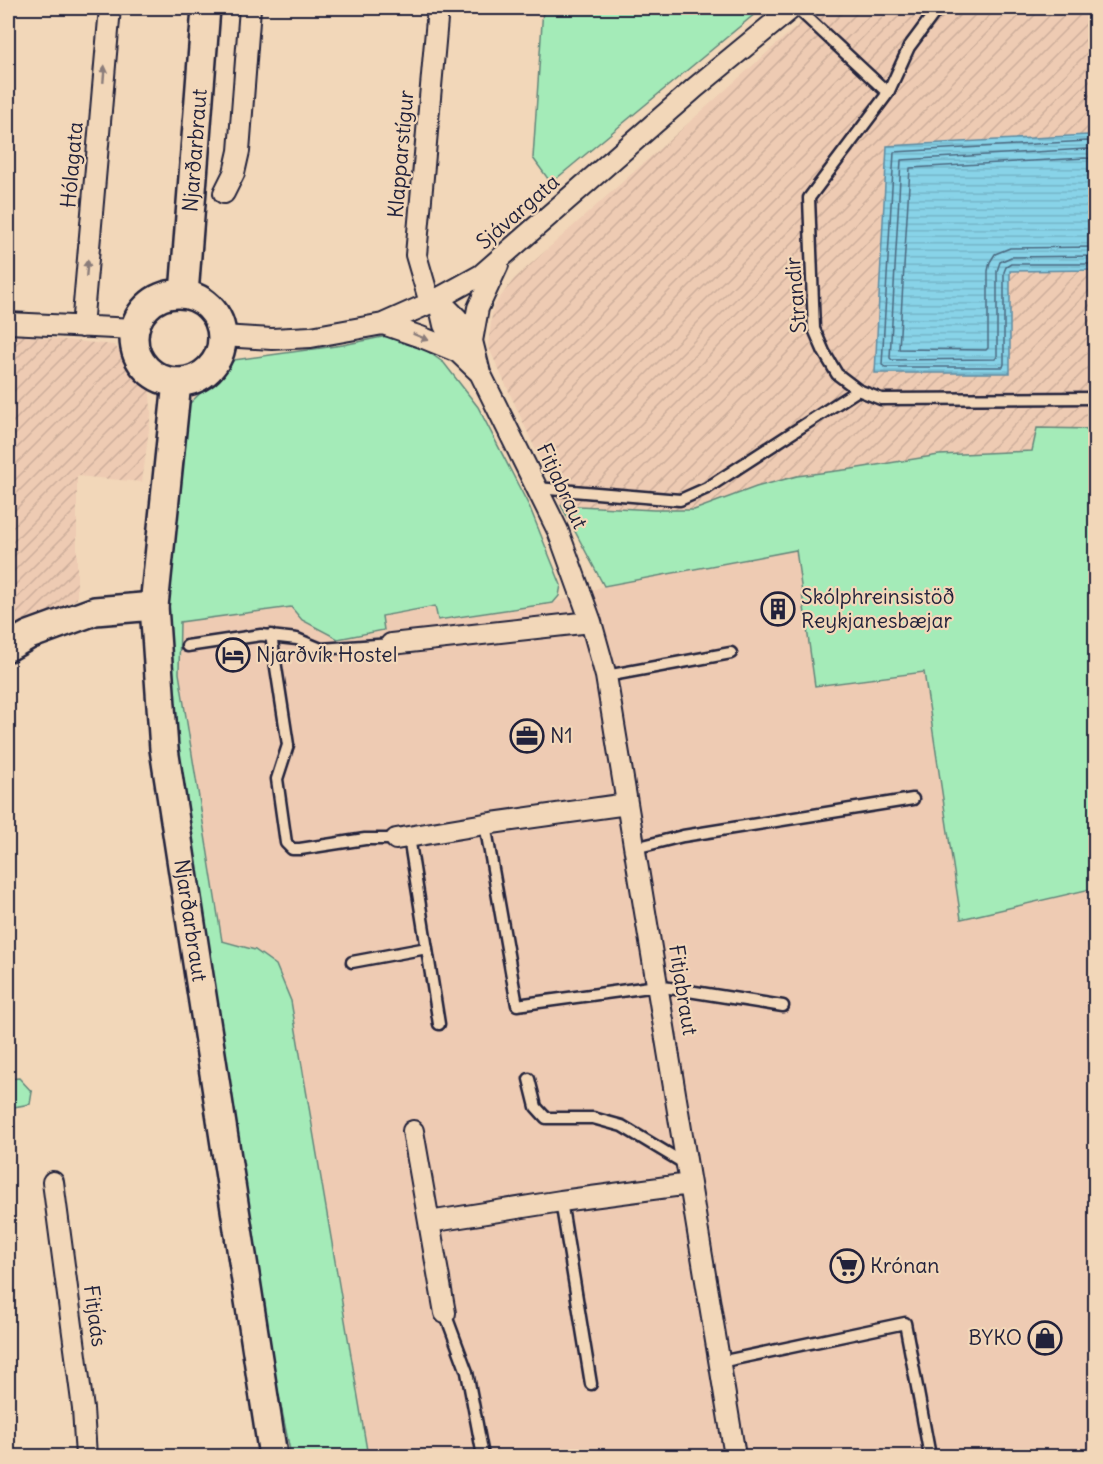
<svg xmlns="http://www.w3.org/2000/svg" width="1103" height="1464" font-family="Delius,sans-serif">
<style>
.built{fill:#eecbb3}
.industrial{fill:url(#industrial-furrows)}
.green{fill:#a4ebb8;stroke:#63867a;stroke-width:1.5}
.water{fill:url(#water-rules);stroke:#5f8ca3;stroke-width:1.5}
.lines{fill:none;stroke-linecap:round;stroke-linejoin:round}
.shore{stroke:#4b6980;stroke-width:1.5}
.lane-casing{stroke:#22223b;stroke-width:15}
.street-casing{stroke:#22223b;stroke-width:24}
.secondary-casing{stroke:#22223b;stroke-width:32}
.lane{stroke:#f2d7b9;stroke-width:10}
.street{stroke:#f2d7b9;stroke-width:20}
.secondary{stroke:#f2d7b9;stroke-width:27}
.oneway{fill:#8a7c7a}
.labels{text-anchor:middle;stroke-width:4.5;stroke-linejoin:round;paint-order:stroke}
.street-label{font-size:21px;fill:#22223b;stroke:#f2d7b9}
.poi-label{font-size:21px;fill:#22223b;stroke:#f2d7b9;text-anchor:start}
</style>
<defs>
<pattern id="industrial-furrows" width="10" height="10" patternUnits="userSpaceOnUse" patternTransform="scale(1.5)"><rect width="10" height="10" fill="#eecbb3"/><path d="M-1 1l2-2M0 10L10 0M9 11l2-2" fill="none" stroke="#ccae9b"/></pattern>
<pattern id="water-rules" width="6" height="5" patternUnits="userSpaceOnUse" patternTransform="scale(1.5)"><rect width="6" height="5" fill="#88d3e8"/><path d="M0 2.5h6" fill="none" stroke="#75b5c8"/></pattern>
</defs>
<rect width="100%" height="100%" fill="#f2d7b9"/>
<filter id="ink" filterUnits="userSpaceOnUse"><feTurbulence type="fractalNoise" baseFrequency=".0167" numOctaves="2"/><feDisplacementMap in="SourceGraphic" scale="12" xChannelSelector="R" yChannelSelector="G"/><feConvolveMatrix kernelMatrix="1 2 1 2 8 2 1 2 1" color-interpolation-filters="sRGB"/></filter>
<g filter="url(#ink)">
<!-- built -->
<path class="built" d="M 796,550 L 815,686 L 924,672 L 961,919 L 1095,888 L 1095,1456 L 369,1456 L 291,1001 L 255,950 L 222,941 L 179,673 L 180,622 L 292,607 L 302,620 L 384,629 L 382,617 L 436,606 L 438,620 L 553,603 L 604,586 Z"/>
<!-- industrial -->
<path class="industrial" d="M 817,8 L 1095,8 L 1095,429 L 1037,428 L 1033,451 L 939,455 L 852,469 L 797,476 L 756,487 L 694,510 L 654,510 L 561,505 L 488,346 L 493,307 L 514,279 Z
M 8,334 L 114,345 L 142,375 L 150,392 L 151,414 L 142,482 L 77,476 L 77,599 L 8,633 Z"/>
<!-- green -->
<path class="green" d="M 543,8 L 762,8 L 551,183 L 533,158 Z
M 392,335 L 413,341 L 444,363 L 478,407 L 530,508 L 561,585 L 559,596 L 553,603 L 438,620 L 435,606 L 382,616 L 384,630 L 338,639 L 302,620 L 291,607 L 180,622 L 179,673 L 222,941 L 255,950 L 276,965 L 291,1001 L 368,1456 L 291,1456 L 255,1276 L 172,746 L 163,613 L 182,411 L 234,360 L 343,345 Z
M 1037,428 L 1095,429 L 1095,888 L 961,919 L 924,672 L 815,686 L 796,550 L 604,586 L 561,505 L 654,510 L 694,510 L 756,487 L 797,476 L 852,469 L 939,455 L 1032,451 Z
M 19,1078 L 32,1092 L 30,1104 L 8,1108 L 8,1079 Z"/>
<!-- water -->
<path class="water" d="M 1088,135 L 1095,137 L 1095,270 L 1010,271 L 1010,373 L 875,373 L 887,146 Z"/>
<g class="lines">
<!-- shore -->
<path class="shore" d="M 1096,142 L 1087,141 L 894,152 L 882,365 L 885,367 L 1003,367 L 1004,364 L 1004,272 L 1006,267 L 1011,264 L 1096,264
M 1096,150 L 1086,149 L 901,160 L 890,358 L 892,360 L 995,359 L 997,357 L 997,271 L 1000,262 L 1011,257 L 1096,256
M 1096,159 L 1085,158 L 910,168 L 899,349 L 986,350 L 988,348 L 988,271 L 990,262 L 995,254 L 1010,248 L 1096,247"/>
<!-- lane casing -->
<g class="lane-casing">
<path id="lane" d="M 797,8 L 888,93 L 809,198 L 814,329 L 824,352 L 837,374 L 858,390 L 881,399 L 1096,398
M 888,93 L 909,47 L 938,8
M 537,488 L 680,500 L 707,488 L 858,390
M 271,635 L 288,745 L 277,779 L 286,843 L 292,849 L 300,849 L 365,839 L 396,839
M 187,646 L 261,635 L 297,639 L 321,649 L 391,644
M 606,676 L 731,653
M 485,824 L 517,1005 L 657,986 L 783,1006
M 409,837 L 439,1024
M 635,848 L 683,836 L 913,799
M 352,962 L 427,948
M 529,1079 L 536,1107 L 546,1118 L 593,1118 L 622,1126 L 687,1165
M 561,1201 L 591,1384
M 445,1313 L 467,1372 L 483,1456
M 720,1362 L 905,1323 L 930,1456"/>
</g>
<!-- street casing -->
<g class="street-casing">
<path id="street" d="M 224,193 L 234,173 L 239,151 L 250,8
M 438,299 L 457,318 L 472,341 L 480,373 L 558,531 L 591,622 L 606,676 L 735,1456
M 438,299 L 444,325 L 458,352
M 430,303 L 416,255 L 438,8
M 8,323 L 135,329
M 383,324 L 421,337 L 458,352 L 480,373
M 82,327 L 110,8
M 222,336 L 272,339 L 311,337 L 383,324 L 430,303 L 481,275 L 696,87 L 792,8
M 472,341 L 478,308 L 498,265
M 391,644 L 591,622
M 396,839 L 485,824 L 627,804
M 413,1131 L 445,1313
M 53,1182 L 83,1409 L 86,1456
M 429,1222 L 561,1201 L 690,1184"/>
</g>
<!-- secondary casing -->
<g class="secondary-casing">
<g id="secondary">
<path id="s1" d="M 184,294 L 206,8"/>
<circle cx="178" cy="338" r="44"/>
<path id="s2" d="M 177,382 L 154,606 L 164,749 L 273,1456"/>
<path d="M 8,647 L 29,635 L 95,611 L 154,606"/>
</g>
</g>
<!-- lane -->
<use href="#lane" class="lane"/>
<!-- street -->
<use href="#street" class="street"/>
<!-- secondary -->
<use href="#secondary" class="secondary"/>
</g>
<!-- one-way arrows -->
<defs><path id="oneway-solid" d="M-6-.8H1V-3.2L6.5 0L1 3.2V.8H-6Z" transform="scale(1.5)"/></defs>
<g class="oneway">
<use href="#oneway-solid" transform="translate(104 74) rotate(-85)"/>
<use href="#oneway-solid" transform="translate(87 268) rotate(-85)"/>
<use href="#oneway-solid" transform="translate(421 337) rotate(22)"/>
</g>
</g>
<!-- icons -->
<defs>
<g id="building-ring" transform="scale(1.725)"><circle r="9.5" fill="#f2d7b9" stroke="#22223b" stroke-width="1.5"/><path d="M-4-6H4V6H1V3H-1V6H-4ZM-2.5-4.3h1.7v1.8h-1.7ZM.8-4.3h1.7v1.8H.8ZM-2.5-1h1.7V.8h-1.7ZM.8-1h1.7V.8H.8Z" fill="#22223b"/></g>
<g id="hotel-ring" transform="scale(1.725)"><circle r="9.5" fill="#f2d7b9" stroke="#22223b" stroke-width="1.5"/><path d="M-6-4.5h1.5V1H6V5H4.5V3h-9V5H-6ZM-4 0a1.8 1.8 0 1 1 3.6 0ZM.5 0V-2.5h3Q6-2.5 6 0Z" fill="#22223b"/></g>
<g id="office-ring" transform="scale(1.725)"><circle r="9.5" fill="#f2d7b9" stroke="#22223b" stroke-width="1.5"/><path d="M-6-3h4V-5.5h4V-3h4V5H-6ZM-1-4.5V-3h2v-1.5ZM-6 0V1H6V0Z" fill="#22223b"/></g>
<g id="supermarket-ring" transform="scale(1.725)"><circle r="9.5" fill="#f2d7b9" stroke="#22223b" stroke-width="1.5"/><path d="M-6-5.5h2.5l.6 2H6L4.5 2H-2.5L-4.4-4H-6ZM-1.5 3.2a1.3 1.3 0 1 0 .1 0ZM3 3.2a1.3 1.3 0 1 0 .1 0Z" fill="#22223b"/></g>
<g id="shop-ring" transform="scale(1.725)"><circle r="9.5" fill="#f2d7b9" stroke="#22223b" stroke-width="1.5"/><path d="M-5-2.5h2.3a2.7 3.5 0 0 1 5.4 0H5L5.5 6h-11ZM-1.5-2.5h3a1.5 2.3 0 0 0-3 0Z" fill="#22223b"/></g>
</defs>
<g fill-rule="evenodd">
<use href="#building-ring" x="778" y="609"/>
<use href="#hotel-ring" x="233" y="655"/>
<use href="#office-ring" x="527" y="736"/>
<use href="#supermarket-ring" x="847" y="1266"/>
<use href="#shop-ring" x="1045" y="1338"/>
</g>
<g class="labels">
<!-- street labels -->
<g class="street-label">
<text dy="7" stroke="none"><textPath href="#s1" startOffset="144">Njarðarbraut</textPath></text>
<text transform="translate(401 154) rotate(-85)" y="7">Klapparstígur</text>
<text transform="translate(72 165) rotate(-85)" y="7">Hólagata</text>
<text transform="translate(518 212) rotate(-41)" y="7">Sjávargata</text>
<text transform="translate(796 295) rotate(-95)" y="7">Strandir</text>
<text transform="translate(562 486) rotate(65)" y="7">Fitjabraut</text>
<text dy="7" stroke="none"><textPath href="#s2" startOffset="542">Njarðarbraut</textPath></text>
<text transform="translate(683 990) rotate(81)" y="7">Fitjabraut</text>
<text transform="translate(95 1316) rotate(82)" y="7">Fitjaás</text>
</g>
<!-- poi labels -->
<g class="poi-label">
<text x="801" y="604">Skólphreinsistöð<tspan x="801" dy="24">Reykjanesbæjar</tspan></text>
<text x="256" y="662">Njarðvík Hostel</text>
<text x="550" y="743">N1</text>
<text x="870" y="1273">Krónan</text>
<text x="1022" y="1345" text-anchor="end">BYKO</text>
</g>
</g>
<!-- margin -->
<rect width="1103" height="1464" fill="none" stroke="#f2d7b9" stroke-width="30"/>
<rect x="15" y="15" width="1073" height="1434" fill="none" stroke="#22223b" stroke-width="2" filter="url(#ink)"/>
</svg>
